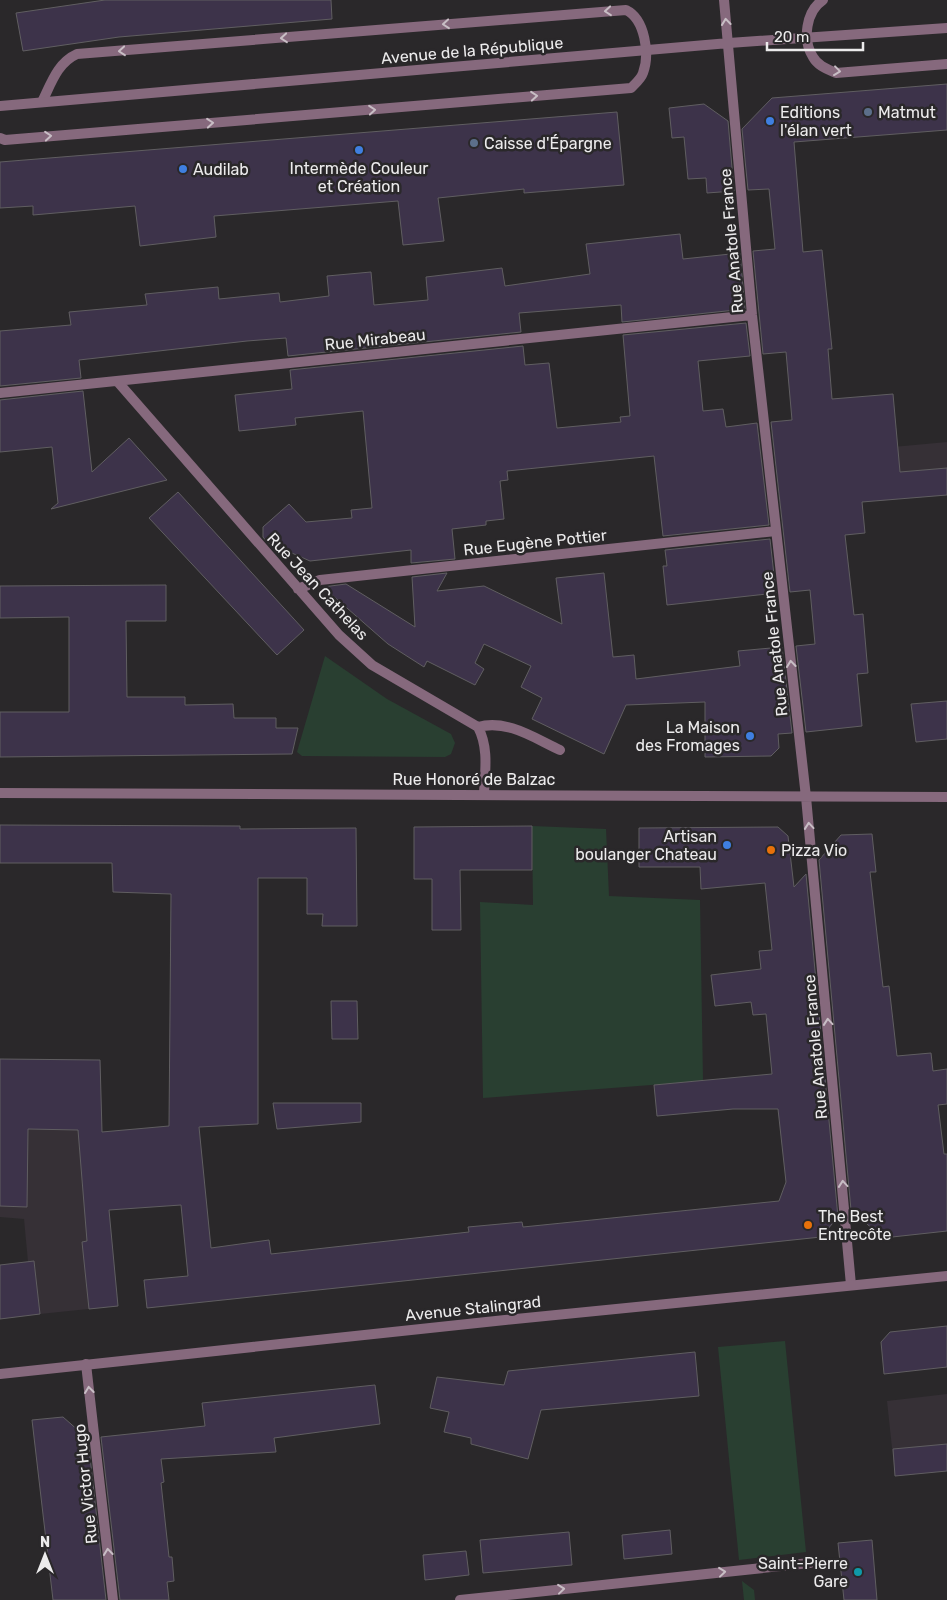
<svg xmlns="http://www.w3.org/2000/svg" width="947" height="1600" font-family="Rubik,sans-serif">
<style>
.built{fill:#363036}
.green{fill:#293f31}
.building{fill:#3d334a;stroke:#605e61}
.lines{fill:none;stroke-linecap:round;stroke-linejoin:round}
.service{stroke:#86697d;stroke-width:10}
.minor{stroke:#86697d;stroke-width:10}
.tertiary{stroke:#86697d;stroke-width:10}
.oneway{stroke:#c8bec5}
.service-dot{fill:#5c6f8a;stroke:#2a282a;stroke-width:2}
.shop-dot{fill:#3f7fe0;stroke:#2a282a;stroke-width:2}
.food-dot{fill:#e8710a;stroke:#2a282a;stroke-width:2}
.culture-dot{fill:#0f9aa8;stroke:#2a282a;stroke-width:2}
.labels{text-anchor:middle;stroke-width:5;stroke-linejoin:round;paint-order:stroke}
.street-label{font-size:16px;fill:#ecebec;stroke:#2a282a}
.poi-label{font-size:16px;fill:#ecebec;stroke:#2a282a;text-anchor:start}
</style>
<rect width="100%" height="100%" fill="#2a282a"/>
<!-- built -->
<path class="built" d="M 947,442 L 947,495 L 877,501 L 875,474 L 796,456 Z
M 0,1059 L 100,1060 L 102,1132 L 117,1306 L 40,1314 L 34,1262 L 28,1262 L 24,1219 L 0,1217 Z
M 947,1394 L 947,1471 L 895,1476 L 887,1401 Z"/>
<!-- green -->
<path class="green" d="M 325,656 L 387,699 L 451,734 L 455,743 L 451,754 L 445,757 L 302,756 L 297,752 Z
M 532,826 L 606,829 L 609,896 L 700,900 L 703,1081 L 483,1098 L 480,902 L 533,905 Z
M 785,1341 L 806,1552 L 739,1560 L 718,1347 Z
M 742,1581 L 754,1590 L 755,1600 L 744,1600 Z"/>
<!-- building -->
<path class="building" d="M 105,0 L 331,0 L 332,19 L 119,37 L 23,51 L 16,13 Z
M 947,84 L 947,130 L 794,142 L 803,252 L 822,250 L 832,349 L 828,349 L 832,399 L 893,394 L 900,472 L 947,468 L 947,495 L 862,502 L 865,533 L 845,535 L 854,615 L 863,614 L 868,673 L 857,674 L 862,726 L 806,732 L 796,646 L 815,644 L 810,590 L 790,592 L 771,422 L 792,420 L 786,352 L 763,354 L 753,251 L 775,249 L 769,189 L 748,190 L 742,129 L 772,98 Z
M 704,104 L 728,121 L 734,191 L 707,193 L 706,178 L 688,179 L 684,137 L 672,138 L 669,108 Z
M 617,112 L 624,185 L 524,193 L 524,189 L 438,198 L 444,241 L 403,245 L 398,201 L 214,216 L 216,237 L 140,246 L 135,206 L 33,215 L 33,206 L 0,208 L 0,162 Z
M 680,234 L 683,259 L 740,253 L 745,309 L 622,322 L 621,305 L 519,313 L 521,332 L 288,356 L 286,338 L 247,341 L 79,360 L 81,378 L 0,386 L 0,331 L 71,325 L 69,312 L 147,305 L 145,294 L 218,287 L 219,299 L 279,293 L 280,302 L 329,296 L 327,276 L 371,272 L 374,305 L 428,300 L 426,277 L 502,268 L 505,286 L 590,274 L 586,244 Z
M 746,323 L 750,356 L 698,361 L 703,411 L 723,409 L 726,427 L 757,423 L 769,525 L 663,536 L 654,456 L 507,471 L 508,480 L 500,481 L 504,519 L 486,521 L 486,525 L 452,529 L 455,559 L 411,563 L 411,550 L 310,561 L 267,542 L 263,537 L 263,527 L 289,504 L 306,522 L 352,518 L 351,510 L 372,508 L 363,411 L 295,418 L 296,425 L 239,431 L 235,395 L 292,389 L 290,370 L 523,346 L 525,365 L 549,363 L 557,428 L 621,422 L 620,417 L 630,416 L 623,335 Z
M 83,391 L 92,472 L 129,438 L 167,480 L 51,509 L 58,503 L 52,447 L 0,452 L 0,400 Z
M 178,492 L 304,630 L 277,655 L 149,518 Z
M 770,539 L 776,593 L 667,605 L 663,566 L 667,566 L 665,550 Z
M 447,573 L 437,591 L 484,586 L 562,624 L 556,578 L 604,573 L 613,657 L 634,655 L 636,679 L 740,666 L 738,651 L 782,647 L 792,733 L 778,734 L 779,748 L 771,756 L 705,757 L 705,702 L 626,705 L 604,754 L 532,719 L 542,698 L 521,687 L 531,666 L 484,644 L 475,663 L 484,669 L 475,685 L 427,661 L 424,667 L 388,644 L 323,587 L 346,584 L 415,627 L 412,577 Z
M 166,585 L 166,621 L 126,621 L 127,697 L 185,697 L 185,705 L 233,704 L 234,718 L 276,718 L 276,728 L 298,728 L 292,754 L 0,757 L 0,712 L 69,712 L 69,617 L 0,618 L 0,586 Z
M 947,701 L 947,739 L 916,742 L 911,704 Z
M 0,825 L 240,826 L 240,829 L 356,828 L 357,926 L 322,926 L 323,914 L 307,914 L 307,878 L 258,878 L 258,1124 L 199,1127 L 211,1248 L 269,1240 L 271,1254 L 469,1232 L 468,1227 L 522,1222 L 523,1227 L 779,1201 L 786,1182 L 778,1109 L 733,1109 L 657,1116 L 654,1085 L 772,1074 L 766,1014 L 753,1015 L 751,1002 L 715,1006 L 711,975 L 761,969 L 759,951 L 772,950 L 765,883 L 701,889 L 700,867 L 639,867 L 639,828 L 778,827 L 788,836 L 794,887 L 806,874 L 838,1217 L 821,1237 L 147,1308 L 144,1280 L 188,1276 L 181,1205 L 109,1210 L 118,1306 L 89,1309 L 82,1242 L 87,1241 L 78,1130 L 28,1129 L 27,1207 L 0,1206 L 0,1059 L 100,1060 L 102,1132 L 169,1126 L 171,894 L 113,892 L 112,863 L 0,863 Z
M 532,826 L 532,870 L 460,870 L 461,930 L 432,930 L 432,879 L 414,879 L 414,827 Z
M 872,834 L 876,872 L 870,872 L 883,987 L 889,986 L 897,1056 L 931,1053 L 933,1071 L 947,1069 L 947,1104 L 938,1105 L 944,1154 L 947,1154 L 947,1231 L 883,1238 L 851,1210 L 819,860 L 841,835 Z
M 331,1001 L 357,1001 L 358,1039 L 332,1039 Z
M 273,1103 L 361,1103 L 361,1122 L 277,1129 Z
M 34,1261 L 40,1314 L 0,1319 L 0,1265 Z
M 947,1326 L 947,1367 L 884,1374 L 881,1342 L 890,1332 Z
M 695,1352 L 699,1396 L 541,1410 L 528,1459 L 471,1444 L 471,1438 L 444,1432 L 449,1412 L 430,1408 L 437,1377 L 504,1385 L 508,1371 Z
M 375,1385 L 380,1424 L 274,1438 L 276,1452 L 161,1459 L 164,1482 L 161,1483 L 169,1557 L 172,1557 L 174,1581 L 167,1582 L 169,1600 L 120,1600 L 101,1437 L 205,1426 L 202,1403 Z
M 63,1417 L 88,1439 L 106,1600 L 53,1600 L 32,1420 Z
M 947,1444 L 947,1471 L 895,1476 L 893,1449 Z
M 670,1530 L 672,1554 L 624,1559 L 622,1535 Z
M 569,1532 L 572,1565 L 483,1573 L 480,1540 Z
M 872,1540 L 877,1600 L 844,1600 L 838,1543 Z
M 466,1551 L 469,1575 L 425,1580 L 423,1555 Z"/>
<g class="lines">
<!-- service -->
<path class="service" d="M 823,0 C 806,11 802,40 813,57 C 818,66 827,69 836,73 L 947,64
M 0,138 L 5,140 L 631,88 C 635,84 641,79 643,73 C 650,54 645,19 626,10 L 77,54 C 57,63 51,84 42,102
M 460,1600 L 810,1563"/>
<!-- minor -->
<path class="minor" d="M 724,0 L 752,315 L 806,797 L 851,1285
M 0,106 L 729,43 L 947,28
M 117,381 L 339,635 L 372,665 L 478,727 C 489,748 485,771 484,794
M 0,393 L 752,315
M 298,589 L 320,580 L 776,531
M 478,727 C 507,719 534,738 560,750
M 0,793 L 947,797
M 86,1364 L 113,1600"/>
<!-- tertiary -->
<path class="tertiary" d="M 0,1374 L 505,1320 L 947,1276"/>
</g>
<!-- one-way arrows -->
<defs><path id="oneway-chevron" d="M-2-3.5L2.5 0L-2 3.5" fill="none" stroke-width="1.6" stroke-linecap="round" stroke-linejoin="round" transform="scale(1.25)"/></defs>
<g class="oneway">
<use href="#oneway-chevron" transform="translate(608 11) rotate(175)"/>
<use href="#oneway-chevron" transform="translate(726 22) rotate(-96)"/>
<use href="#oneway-chevron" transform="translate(446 24) rotate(175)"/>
<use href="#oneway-chevron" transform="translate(284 38) rotate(175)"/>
<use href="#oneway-chevron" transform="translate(122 51) rotate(175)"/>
<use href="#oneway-chevron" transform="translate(837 71) rotate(7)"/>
<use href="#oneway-chevron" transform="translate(534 96) rotate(-5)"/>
<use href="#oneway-chevron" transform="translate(372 110) rotate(-5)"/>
<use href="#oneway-chevron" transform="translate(210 123) rotate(-5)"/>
<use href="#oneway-chevron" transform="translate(48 136) rotate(-5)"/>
<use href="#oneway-chevron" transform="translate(791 664) rotate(-96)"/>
<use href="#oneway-chevron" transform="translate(809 826) rotate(-95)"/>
<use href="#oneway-chevron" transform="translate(828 1022) rotate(-95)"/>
<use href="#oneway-chevron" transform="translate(843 1184) rotate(-95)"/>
<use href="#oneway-chevron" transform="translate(89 1390) rotate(-97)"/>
<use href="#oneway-chevron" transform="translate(108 1552) rotate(-96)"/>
<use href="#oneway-chevron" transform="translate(722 1572) rotate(-6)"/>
<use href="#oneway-chevron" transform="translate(561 1589) rotate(-6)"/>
</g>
<!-- markers -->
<g class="service-dot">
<circle cx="868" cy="112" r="5"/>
<circle cx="474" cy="143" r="5"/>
</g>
<g class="shop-dot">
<circle cx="770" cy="121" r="5"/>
<circle cx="359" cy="150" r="5"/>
<circle cx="183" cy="169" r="5"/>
<circle cx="750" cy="736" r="5"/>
<circle cx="727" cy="845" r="5"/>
</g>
<g class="food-dot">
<circle cx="771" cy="850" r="5"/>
<circle cx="808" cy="1225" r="5"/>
</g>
<circle class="culture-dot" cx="858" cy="1572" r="5"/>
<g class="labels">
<!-- street labels -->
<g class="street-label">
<text transform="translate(472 50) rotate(-5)" y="6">Avenue de la République</text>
<text transform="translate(731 241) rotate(-95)" y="6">Rue Anatole France</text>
<text transform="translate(375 339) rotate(-6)" y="6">Rue Mirabeau</text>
<text transform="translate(535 542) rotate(-6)" y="6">Rue Eugène Pottier</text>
<text transform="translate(318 586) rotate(47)" y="6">Rue Jean Cathelas</text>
<text transform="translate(774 644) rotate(-96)" y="6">Rue Anatole France</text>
<text x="474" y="785">Rue Honoré de Balzac</text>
<text transform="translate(815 1047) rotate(-95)" y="6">Rue Anatole France</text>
<text transform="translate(473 1308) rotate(-6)" y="6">Avenue Stalingrad</text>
<text transform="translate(85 1484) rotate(-96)" y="6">Rue Victor Hugo</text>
</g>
<!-- poi labels -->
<g class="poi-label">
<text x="780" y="118">Editions<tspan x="780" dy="18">l'élan vert</tspan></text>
<text x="878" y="118">Matmut</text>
<text x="484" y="149">Caisse d'Épargne</text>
<text x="359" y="174" text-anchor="middle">Intermède Couleur<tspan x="359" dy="18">et Création</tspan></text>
<text x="193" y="175">Audilab</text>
<text x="740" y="733" text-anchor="end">La Maison<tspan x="740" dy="18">des Fromages</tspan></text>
<text x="717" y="842" text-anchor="end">Artisan<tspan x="717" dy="18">boulanger Chateau</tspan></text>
<text x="781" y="856">Pizza Vio</text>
<text x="818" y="1222">The Best<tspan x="818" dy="18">Entrecôte</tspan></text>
<text x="848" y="1569" text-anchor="end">Saint-Pierre<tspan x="848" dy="18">Gare</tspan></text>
</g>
</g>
<!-- north arrow -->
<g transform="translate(45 1555)" stroke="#2a282a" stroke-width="4" paint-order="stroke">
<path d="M0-4L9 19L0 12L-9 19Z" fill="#ecebec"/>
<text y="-8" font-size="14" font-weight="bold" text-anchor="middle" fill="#ecebec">N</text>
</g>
<!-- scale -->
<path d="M767 42v8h96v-8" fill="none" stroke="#ecebec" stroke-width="2.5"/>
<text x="774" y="42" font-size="15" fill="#ecebec" stroke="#2a282a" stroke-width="4" paint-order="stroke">20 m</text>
</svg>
